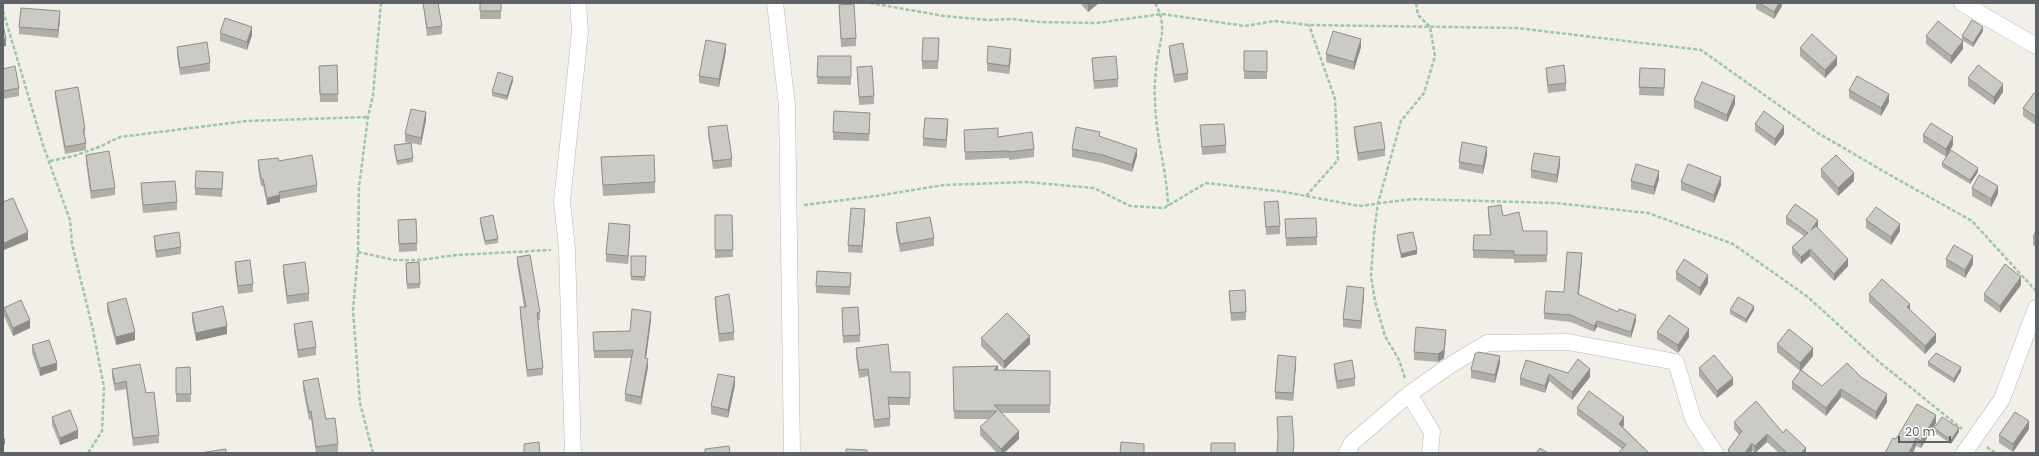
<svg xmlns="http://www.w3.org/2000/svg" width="2039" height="456" font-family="Poppins,sans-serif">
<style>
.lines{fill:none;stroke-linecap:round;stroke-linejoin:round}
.minor-casing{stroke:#b5b8bc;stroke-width:17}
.path{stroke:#9cc7a9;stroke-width:2.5;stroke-dasharray:4 2;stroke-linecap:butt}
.minor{stroke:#fff;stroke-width:16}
.wall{fill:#afaea9}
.shaded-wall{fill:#8f8d8a}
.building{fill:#cccac5;stroke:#8f8d8a}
</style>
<rect width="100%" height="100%" fill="#f1efe8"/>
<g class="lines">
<!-- minor casing -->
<g class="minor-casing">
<path id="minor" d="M 775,3 L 787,105 L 792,453
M 1962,3 L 2036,46
M 1409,394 L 1432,432 L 1430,453
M 573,453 L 567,249 L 562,201 L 580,32 L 578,3
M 1347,453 L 1352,443 L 1409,394 L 1449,366 L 1487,343 L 1568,342 L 1676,362 L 1693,419 L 1715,453
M 1964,453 L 2002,399 L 2036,308"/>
</g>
<!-- path -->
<path class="path" d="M 870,3 L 944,16 L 989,20 L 1012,19 L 1039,22 L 1097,23 L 1162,14 L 1245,26 L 1274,21 L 1309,25 L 1517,28 L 1701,50 L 1818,133 L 1890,175 L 1972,221 L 2036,291
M 1155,3 C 1170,29 1157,44 1156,71 C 1155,80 1154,90 1155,99 C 1155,135 1167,170 1168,206
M 3,11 L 43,145 L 70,220 L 72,244 L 93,330 L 104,387 L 102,431 L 88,453
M 50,161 L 74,156 L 99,147 L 120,137 L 246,121 L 368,117
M 1306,196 L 1338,160 L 1335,99 L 1309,25
M 804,205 L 876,196 L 944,185 L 1027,182 L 1094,188 L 1130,206 L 1164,208 L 1206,183 L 1285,192 L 1359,206 L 1412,199 L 1555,203 L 1648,213 L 1733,244 L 1808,297 L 1878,361 L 1962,429
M 358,252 L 394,260 L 419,260 L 457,255 L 551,250
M 1405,378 L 1399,360 L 1385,336 L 1375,301 L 1371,276 L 1374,233 L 1378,203 L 1401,121 L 1424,93 L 1435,56 L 1430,27 L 1418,15 L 1416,3
M 1987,447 L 1995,453
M 373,453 L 360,403 L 353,310 L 358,252 L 359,187 L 368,117 L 373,95 L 381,3"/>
<!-- minor -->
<use href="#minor" class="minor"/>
</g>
<!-- wall -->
<path class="wall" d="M 423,3 L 438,3 L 442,26 L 442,34 L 427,36 Z
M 480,3 L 501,3 L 501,19 L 480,19 Z
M 1080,3 L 1099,3 L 1088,12 Z
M 1563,3 L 1582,3 L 1563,4 Z
M 1756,3 L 1782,3 L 1782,6 L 1774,19 L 1756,9 Z
M 839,5 L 856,38 L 856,46 L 841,47 Z
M 60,19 L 58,38 L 19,34 L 19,27 Z
M 1983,31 L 1973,47 L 1962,40 L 1962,36 Z
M 220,33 L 252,35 L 247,50 L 220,41 Z
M 1926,36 L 1963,49 L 1951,64 L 1926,44 Z
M 939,38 L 938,69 L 922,69 L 922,61 Z
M 1169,46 L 1188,73 L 1188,80 L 1174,83 L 1169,54 Z
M 177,47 L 210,63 L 210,71 L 180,75 L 177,55 Z
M 1361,47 L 1354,70 L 1326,62 L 1326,54 Z
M 1800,48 L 1837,65 L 1825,78 L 1800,56 Z
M 726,51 L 719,87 L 699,83 L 699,76 Z
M 1244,51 L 1267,51 L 1267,79 L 1244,79 Z
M 818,56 L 851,56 L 851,85 L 817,84 Z
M 1011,57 L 1009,74 L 987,71 L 987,63 Z
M 1092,58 L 1118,79 L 1118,87 L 1094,89 Z
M 337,65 L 338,102 L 320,102 L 319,74 Z
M 857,67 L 874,96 L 874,104 L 859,105 Z
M 1546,68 L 1566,83 L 1566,91 L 1548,93 L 1546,75 Z
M 1640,68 L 1665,76 L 1664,96 L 1639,95 Z
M 3,69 L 19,88 L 19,96 L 3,99 Z
M 1968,78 L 2003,92 L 1994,105 L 1968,86 Z
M 513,81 L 507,100 L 492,96 L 492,92 Z
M 1849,90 L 1889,102 L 1881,116 L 1849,98 Z
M 55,91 L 85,129 L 85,136 L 84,136 L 86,143 L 86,150 L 65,154 L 55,98 Z
M 2036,94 L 2036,125 L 2023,116 L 2023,108 Z
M 1694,100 L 1735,104 L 1727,122 L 1694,108 Z
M 426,120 L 421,145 L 411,143 L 413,158 L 413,162 L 397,165 L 394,149 L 394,145 L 409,143 L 405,142 L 405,134 Z
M 870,121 L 869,141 L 833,140 L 833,132 Z
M 1755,124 L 1784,134 L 1775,146 L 1755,131 Z
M 1200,125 L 1226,145 L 1226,153 L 1202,155 Z
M 708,127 L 732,159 L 732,167 L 713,169 L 708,135 Z
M 948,127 L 946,148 L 923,146 L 923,138 Z
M 1354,127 L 1385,149 L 1385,156 L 1358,161 L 1354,134 Z
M 964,130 L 998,137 L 1034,149 L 1034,157 L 1009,160 L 1009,158 L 965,160 Z
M 1923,135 L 1953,145 L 1946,157 L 1923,142 Z
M 1100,136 L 1137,156 L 1132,172 L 1103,163 L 1072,157 L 1072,149 Z
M 86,155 L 115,188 L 115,195 L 91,199 L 86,162 Z
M 1487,155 L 1483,174 L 1459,169 L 1459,162 Z
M 601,157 L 655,182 L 655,193 L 603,196 Z
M 258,160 L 279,161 L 317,185 L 317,192 L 280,199 L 280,202 L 267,205 L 263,186 L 261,186 L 258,168 Z
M 1942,163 L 1978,172 L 1970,184 L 1942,167 Z
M 1560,165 L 1557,183 L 1531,178 L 1531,170 Z
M 1821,169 L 1854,181 L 1838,196 L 1821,177 Z
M 1659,179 L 1654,195 L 1631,189 L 1631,181 Z
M 223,180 L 222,197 L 195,195 L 195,188 Z
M 1681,182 L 1721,185 L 1714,203 L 1681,190 Z
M 141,183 L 177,202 L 177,210 L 143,213 L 141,191 Z
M 1972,188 L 1998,194 L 1991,207 L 1972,196 Z
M 1264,202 L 1280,226 L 1280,234 L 1266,235 Z
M 1488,207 L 1503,216 L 1523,231 L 1547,231 L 1547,262 L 1514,263 L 1514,259 L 1473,258 L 1473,250 L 1490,235 L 1488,214 Z
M 715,215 L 732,215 L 733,257 L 715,258 Z
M 865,217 L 862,253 L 848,252 L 848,245 Z
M 1786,217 L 1818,227 L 1817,228 L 1848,266 L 1834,281 L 1810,256 L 1801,264 L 1792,254 L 1792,247 L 1804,236 L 1786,224 Z
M 480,218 L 498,239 L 498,243 L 485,245 L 480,222 Z
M 1285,219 L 1317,237 L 1317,245 L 1286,246 Z
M 398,220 L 417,243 L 417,251 L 399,252 Z
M 1866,220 L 1900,231 L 1891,245 L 1866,228 Z
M 896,223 L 934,238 L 934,246 L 900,252 L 896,231 Z
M 2036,231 L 2036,247 L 2033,245 L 2033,237 Z
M 630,233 L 628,264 L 606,262 L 606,254 Z
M 1397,235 L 1417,254 L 1401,258 L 1397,239 Z
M 154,236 L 181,247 L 181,254 L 156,258 L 154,244 Z
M 631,256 L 646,256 L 645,281 L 631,280 Z
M 517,257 L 540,312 L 540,320 L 538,320 L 543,368 L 543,375 L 527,377 L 520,315 L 520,307 L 524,307 L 517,264 Z
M 1946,259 L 1973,264 L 1965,278 L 1946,267 Z
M 1582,260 L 1579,295 L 1636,321 L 1631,338 L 1597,327 L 1594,332 L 1571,322 L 1544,319 L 1544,313 L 1564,292 Z
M 235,262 L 253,284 L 253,292 L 238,294 L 235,270 Z
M 419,262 L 420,288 L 407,289 L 406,263 Z
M 283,265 L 309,293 L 309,301 L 287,304 L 283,273 Z
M 1676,272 L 1708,283 L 1700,296 L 1676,280 Z
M 851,280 L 850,295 L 816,293 L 816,286 Z
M 2021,285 L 2000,313 L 1984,301 L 1984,294 Z
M 1229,291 L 1246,312 L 1246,320 L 1231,321 Z
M 1869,294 L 1910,310 L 1936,342 L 1925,354 L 1869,302 Z
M 1364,296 L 1361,329 L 1343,327 L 1343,319 Z
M 715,297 L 734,332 L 734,340 L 719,342 L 715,305 Z
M 107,303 L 135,340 L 116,345 L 107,311 Z
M 4,308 L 30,328 L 13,336 L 4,316 Z
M 842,308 L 860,335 L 860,342 L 843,343 Z
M 1730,310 L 1754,310 L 1746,323 L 1730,314 Z
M 192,313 L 227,334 L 196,341 L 192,321 Z
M 651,320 L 646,358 L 648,367 L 641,405 L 625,401 L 625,394 L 632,358 L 594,358 L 593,332 L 630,331 Z
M 294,324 L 316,347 L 316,355 L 298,358 L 294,332 Z
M 1657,332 L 1689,337 L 1678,353 L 1657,339 Z
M 981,338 L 1030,344 L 1004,369 L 981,346 Z
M 1446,338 L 1444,358 L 1438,362 L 1414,360 L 1414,352 Z
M 1777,344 L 1813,356 L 1802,370 L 1822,386 L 1861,377 L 1887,402 L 1876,420 L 1841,397 L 1826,416 L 1792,389 L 1792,382 L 1800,371 L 1777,352 Z
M 32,345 L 57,370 L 40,376 L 32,353 Z
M 856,348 L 891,372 L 910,372 L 910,405 L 889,405 L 890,418 L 890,426 L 874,428 L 868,376 L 859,378 L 856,356 Z
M 1526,360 L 1568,373 L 1590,377 L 1572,400 L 1549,381 L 1545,393 L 1520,385 L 1520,378 Z
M 1928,362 L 1961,371 L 1954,383 L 1928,366 Z
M 1500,363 L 1495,383 L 1471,378 L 1471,370 Z
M 1296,364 L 1293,401 L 1275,399 L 1275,392 Z
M 1334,364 L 1355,378 L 1355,386 L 1337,389 L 1334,372 Z
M 190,367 L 191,402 L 176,402 L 176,368 Z
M 953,367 L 998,370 L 1050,371 L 1050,413 L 1002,413 L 1019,439 L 1004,453 L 997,453 L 980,435 L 980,427 L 989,419 L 954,419 Z
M 1699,368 L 1733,385 L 1717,398 L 1699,376 Z
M 112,369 L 146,393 L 159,435 L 159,443 L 133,446 L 126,389 L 115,391 L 112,377 Z
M 303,381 L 326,419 L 338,444 L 338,452 L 332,453 L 316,453 L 311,419 L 309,420 L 303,389 Z
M 735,385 L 728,418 L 711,414 L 711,406 Z
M 1577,408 L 1624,425 L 1623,427 L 1649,453 L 1622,449 L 1577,415 Z
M 52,417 L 78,438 L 60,445 L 52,425 Z
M 1734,422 L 1783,433 L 1806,453 L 1779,453 L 1767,442 L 1755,453 L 1752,451 L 1750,453 L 1728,453 L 1728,450 L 1739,435 L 1734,429 Z
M 1936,423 L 1921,448 L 1916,446 L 1896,439 Z
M 1934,428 L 1959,432 L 1951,444 L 1934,432 Z
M 2029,429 L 2013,452 L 1999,443 L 1999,435 Z"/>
<!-- shaded-wall -->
<path class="shaded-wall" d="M 1090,3 L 1099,3 L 1088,12 L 1088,4 Z
M 1779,3 L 1782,3 L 1782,6 L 1774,19 L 1774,12 Z
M 60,11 L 60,19 L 58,38 L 58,30 Z
M 252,27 L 252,35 L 247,50 L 247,42 Z
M 1983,27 L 1983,31 L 1973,47 L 1973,43 Z
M 3,39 L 6,39 L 6,46 L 3,47 Z
M 1361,39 L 1361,47 L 1354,70 L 1354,62 Z
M 1963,41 L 1963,49 L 1951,64 L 1951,56 Z
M 726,44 L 726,51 L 719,87 L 719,79 Z
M 1011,49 L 1011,57 L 1009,74 L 1009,66 Z
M 1837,57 L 1837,65 L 1825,78 L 1825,70 Z
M 513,77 L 513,81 L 507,100 L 507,96 Z
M 2003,84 L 2003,92 L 1994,105 L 1994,97 Z
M 1889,94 L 1889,102 L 1881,116 L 1881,108 Z
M 1735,96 L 1735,104 L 1727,122 L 1727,115 Z
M 426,112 L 426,120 L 421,145 L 421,138 Z
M 948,119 L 948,127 L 946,148 L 946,140 Z
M 1784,126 L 1784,134 L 1775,146 L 1775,139 Z
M 1953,137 L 1953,145 L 1946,157 L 1946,149 Z
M 1487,147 L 1487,155 L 1483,174 L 1483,166 Z
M 1137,149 L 1137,156 L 1132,172 L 1132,165 Z
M 1560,157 L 1560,165 L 1557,183 L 1557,175 Z
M 1978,168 L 1978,172 L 1970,184 L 1970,180 Z
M 1659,171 L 1659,179 L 1654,195 L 1654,187 Z
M 1854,173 L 1854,181 L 1838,196 L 1838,188 Z
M 1721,177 L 1721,185 L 1714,203 L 1714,195 Z
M 1998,186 L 1998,194 L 1991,207 L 1991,199 Z
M 280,195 L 280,202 L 267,205 L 267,198 Z
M 865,209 L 865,217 L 862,253 L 862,246 Z
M 1818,220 L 1818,227 L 1811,237 L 1811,230 Z
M 1900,224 L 1900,231 L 1891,245 L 1891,237 Z
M 630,225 L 630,233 L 628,264 L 628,256 Z
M 28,232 L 28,240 L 4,250 L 4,243 Z
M 1810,249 L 1810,256 L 1801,264 L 1801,257 Z
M 1417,250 L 1417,254 L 1401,258 L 1401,254 Z
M 1582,253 L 1582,260 L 1578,301 L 1578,294 Z
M 1973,256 L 1973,264 L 1965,278 L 1965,270 Z
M 1848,259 L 1848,266 L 1834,281 L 1834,274 Z
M 1708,275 L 1708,283 L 1700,296 L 1700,288 Z
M 2021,277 L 2021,285 L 2000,313 L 2000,306 Z
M 1364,288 L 1364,296 L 1361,329 L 1361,321 Z
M 1910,304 L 1910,312 L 1907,307 Z
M 1754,306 L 1754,310 L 1746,323 L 1746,319 Z
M 651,312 L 651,320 L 645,366 L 645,358 Z
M 1636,315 L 1636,321 L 1631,338 L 1631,332 Z
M 30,320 L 30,328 L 13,336 L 13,328 Z
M 1597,321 L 1597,327 L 1594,332 L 1594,326 Z
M 227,326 L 227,334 L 196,341 L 196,333 Z
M 1689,329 L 1689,337 L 1678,353 L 1678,345 Z
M 1446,330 L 1444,358 L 1438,362 L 1438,354 Z
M 135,332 L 135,340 L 116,345 L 116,337 Z
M 1936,334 L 1936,342 L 1925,354 L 1925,346 Z
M 1030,336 L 1030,344 L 1004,369 L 1004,361 Z
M 1813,348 L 1813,356 L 1800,371 L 1800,363 Z
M 1500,356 L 1500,363 L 1495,383 L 1495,375 Z
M 1296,357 L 1296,364 L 1293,401 L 1293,393 Z
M 648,359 L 648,367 L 641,405 L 641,397 Z
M 57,363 L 57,370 L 40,376 L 40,368 Z
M 998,366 L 998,374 L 994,370 Z
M 1961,367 L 1961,371 L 1954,383 L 1954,379 Z
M 1590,369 L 1590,377 L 1572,400 L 1572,392 Z
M 1549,374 L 1549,381 L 1545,393 L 1545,386 Z
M 735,377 L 735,385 L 728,418 L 728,410 Z
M 1733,378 L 1733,385 L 1717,398 L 1717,391 Z
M 1841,389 L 1841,397 L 1826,416 L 1826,408 Z
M 1887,394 L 1887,402 L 1876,420 L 1876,412 Z
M 1936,415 L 1936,423 L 1921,448 L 1921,441 Z
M 1624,417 L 1624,425 L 1619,432 L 1619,424 Z
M 2029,421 L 2029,429 L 2013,452 L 2013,444 Z
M 1959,428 L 1959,432 L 1951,444 L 1951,440 Z
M 78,430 L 78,438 L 60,445 L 60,438 Z
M 1019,431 L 1019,439 L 1004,453 L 1001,453 L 1001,449 Z
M 1767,434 L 1767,442 L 1755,453 L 1755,446 Z
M 1916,438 L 1916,446 L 1913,453 L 1909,453 Z
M 5,440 L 5,444 L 3,446 L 3,442 Z
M 1752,443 L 1752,451 L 1750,453 L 1745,453 Z
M 1806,448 L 1806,453 L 1801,453 Z"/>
<!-- building -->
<path class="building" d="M 423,3 L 438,3 L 442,26 L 427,28 Z
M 480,3 L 501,3 L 501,11 L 480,11 Z
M 1759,3 L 1779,3 L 1774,12 Z
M 854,4 L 856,38 L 841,39 L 839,5 Z
M 21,8 L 60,11 L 58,30 L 19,27 Z
M 225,18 L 252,27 L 247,42 L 220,33 Z
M 1972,20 L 1983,27 L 1973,43 L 1962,36 Z
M 1938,21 L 1963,41 L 1951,56 L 1926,36 Z
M 3,24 L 6,39 L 3,39 Z
M 1333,31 L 1361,39 L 1354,62 L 1326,54 Z
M 1812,34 L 1837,57 L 1825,70 L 1800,48 Z
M 923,38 L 939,38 L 938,61 L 922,61 Z
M 706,40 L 726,44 L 719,79 L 699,76 Z
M 207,42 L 210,63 L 180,68 L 177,47 Z
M 1183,43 L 1188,73 L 1174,75 L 1169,46 Z
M 988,46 L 1011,49 L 1009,66 L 987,63 Z
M 1244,51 L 1267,51 L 1267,72 L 1244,71 Z
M 818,56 L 851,56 L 851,77 L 817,77 Z
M 1116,56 L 1118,79 L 1094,81 L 1092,58 Z
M 337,65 L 338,94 L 320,94 L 319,66 Z
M 1564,65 L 1566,83 L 1548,85 L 1546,68 Z
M 1978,65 L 2003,84 L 1994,97 L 1968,78 Z
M 15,66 L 19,88 L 3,91 L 3,69 Z
M 872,66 L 874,96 L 859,97 L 857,67 Z
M 1640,68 L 1665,69 L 1664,88 L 1639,87 Z
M 498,72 L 513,77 L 507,96 L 492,92 Z
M 1857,76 L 1889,94 L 1881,108 L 1849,90 Z
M 1702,82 L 1735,96 L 1727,115 L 1694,100 Z
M 78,87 L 85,129 L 83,129 L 86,143 L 65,147 L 55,91 Z
M 2034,93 L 2036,94 L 2036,117 L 2023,108 Z
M 411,109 L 426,112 L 421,138 L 405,134 Z
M 834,111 L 870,113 L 869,134 L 833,132 Z
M 1764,111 L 1784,126 L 1775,139 L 1755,124 Z
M 925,118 L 948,119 L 946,140 L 923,138 Z
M 1381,122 L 1385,149 L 1358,153 L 1354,127 Z
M 1931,123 L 1953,137 L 1946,149 L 1923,135 Z
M 1224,124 L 1226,145 L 1202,147 L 1200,125 Z
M 727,125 L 732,159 L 713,161 L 708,127 Z
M 1076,127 L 1100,132 L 1099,136 L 1137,149 L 1132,165 L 1103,155 L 1072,149 Z
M 998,128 L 998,137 L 1032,132 L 1034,149 L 1009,152 L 1009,151 L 965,152 L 964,130 Z
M 1462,142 L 1487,147 L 1483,166 L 1459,162 Z
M 411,143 L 413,158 L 397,161 L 394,145 Z
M 1951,150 L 1978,168 L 1970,180 L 1942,163 Z
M 109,151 L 115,188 L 91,191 L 86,155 Z
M 1534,153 L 1560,157 L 1557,175 L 1531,170 Z
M 312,155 L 317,185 L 279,192 L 280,195 L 267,198 L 263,179 L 261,179 L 258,160 L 278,158 L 279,161 Z
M 654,155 L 655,182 L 603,185 L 601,157 Z
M 1836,155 L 1854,173 L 1838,188 L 1821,169 Z
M 1636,164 L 1659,171 L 1654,187 L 1631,181 Z
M 1688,164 L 1721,177 L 1714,195 L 1681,182 Z
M 196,171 L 223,172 L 222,189 L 195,188 Z
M 1979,175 L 1998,186 L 1991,199 L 1972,188 Z
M 175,181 L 177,202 L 143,205 L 141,183 Z
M 13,198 L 28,232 L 4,243 L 3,241 L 3,202 Z
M 1278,201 L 1280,226 L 1266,227 L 1264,202 Z
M 1795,204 L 1818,220 L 1811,230 L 1816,226 L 1848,259 L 1834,274 L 1810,249 L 1801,257 L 1792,247 L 1808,233 L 1786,217 Z
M 1501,205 L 1503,216 L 1519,212 L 1523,231 L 1547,231 L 1547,255 L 1514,255 L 1514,251 L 1473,250 L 1474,235 L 1491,235 L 1488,207 Z
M 1876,207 L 1900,224 L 1891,237 L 1866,220 Z
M 851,208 L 865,209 L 862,246 L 848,245 Z
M 493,215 L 498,239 L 485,241 L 480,218 Z
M 715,215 L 732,215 L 733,250 L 715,250 Z
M 930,217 L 934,238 L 900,244 L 896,223 Z
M 1316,218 L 1317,237 L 1286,238 L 1285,219 Z
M 416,219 L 417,243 L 399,244 L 398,220 Z
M 609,223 L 630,225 L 628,256 L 606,254 Z
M 2036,231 L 2036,239 L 2033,237 Z
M 179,232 L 181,247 L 156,251 L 154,236 Z
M 1413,232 L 1417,250 L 1401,254 L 1397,235 Z
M 1954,245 L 1973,256 L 1965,270 L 1946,259 Z
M 1567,252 L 1582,253 L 1578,294 L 1618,312 L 1619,309 L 1636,315 L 1631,332 L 1597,321 L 1594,326 L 1571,315 L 1544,313 L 1546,291 L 1564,292 Z
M 530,255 L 540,312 L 537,313 L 543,368 L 527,370 L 520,307 L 526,307 L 517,257 Z
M 631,256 L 646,256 L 645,277 L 631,276 Z
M 1684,259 L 1708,275 L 1700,288 L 1676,272 Z
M 250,260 L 253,284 L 238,286 L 235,262 Z
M 305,262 L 309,293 L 287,296 L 283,265 Z
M 419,262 L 420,284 L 407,284 L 406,263 Z
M 2005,264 L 2021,277 L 2000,306 L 1984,294 Z
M 817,271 L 851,273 L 850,287 L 816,286 Z
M 1882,279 L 1910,304 L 1907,307 L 1936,334 L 1925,346 L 1869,294 Z
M 1347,286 L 1364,288 L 1361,321 L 1343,319 Z
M 1245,290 L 1246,312 L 1231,313 L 1229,291 Z
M 729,294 L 734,332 L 719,334 L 715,297 Z
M 1738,297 L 1754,306 L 1746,319 L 1730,310 Z
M 126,298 L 135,332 L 116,337 L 107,303 Z
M 21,300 L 30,320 L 13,328 L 4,308 Z
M 223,306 L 227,326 L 196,333 L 192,313 Z
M 858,307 L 860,335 L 843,336 L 842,308 Z
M 632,309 L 651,312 L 645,358 L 648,359 L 641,397 L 625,394 L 633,350 L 594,351 L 593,332 L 630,331 Z
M 1007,313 L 1030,336 L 1004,361 L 981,338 Z
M 1669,315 L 1689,329 L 1678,345 L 1657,332 Z
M 312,321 L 316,347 L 298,350 L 294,324 Z
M 1416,327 L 1446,330 L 1444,350 L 1438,354 L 1414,352 Z
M 1789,329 L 1813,348 L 1800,363 L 1777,344 Z
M 49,340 L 57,363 L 40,368 L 32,345 Z
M 888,344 L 891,372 L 910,372 L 910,398 L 888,397 L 890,418 L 874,420 L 868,369 L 859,370 L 856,348 Z
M 1478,352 L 1500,356 L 1495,375 L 1471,370 L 1475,354 Z
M 1936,353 L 1961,367 L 1954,379 L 1928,362 Z
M 1278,355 L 1296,357 L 1293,393 L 1275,392 Z
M 1714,355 L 1733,378 L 1717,391 L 1699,368 Z
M 1578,359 L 1590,369 L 1572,392 L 1549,374 L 1545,386 L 1520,378 L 1526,360 L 1568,373 Z
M 1352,360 L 1355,378 L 1337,381 L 1334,364 Z
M 1847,363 L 1861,377 L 1887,394 L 1876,412 L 1841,389 L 1826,408 L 1792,382 L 1801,370 L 1822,386 Z
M 140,364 L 146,393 L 154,392 L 159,435 L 133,438 L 126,381 L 115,384 L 112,369 Z
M 998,366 L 994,370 L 1050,371 L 1050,405 L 994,405 L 1019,431 L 1001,449 L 980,427 L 997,411 L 954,411 L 953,367 Z
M 190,367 L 191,394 L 176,394 L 176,368 Z
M 718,374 L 735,377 L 728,410 L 711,406 Z
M 318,378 L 326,419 L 335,418 L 338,444 L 316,447 L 311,411 L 309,412 L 303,381 Z
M 1589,391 L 1624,417 L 1619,424 L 1649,453 L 1618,453 L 1626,445 L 1577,408 Z
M 1756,401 L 1783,433 L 1786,429 L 1806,448 L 1801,453 L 1787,453 L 1767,434 L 1755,446 L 1752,443 L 1745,453 L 1731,453 L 1728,450 L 1742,431 L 1734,422 Z
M 1917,404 L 1936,415 L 1921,441 L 1916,438 L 1909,453 L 1885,453 L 1893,438 L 1896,439 Z
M 70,410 L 78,430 L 60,438 L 52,417 Z
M 2015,412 L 2029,421 L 2013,444 L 1999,435 Z
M 1292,416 L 1294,444 L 1293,453 L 1277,453 L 1278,437 L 1277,417 Z
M 1942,417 L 1959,428 L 1951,440 L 1934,428 Z
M 3,437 L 5,440 L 3,442 Z
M 539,442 L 540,453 L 524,453 L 524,444 Z
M 1121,442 L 1144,444 L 1144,453 L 1120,453 Z
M 1211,443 L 1235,443 L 1235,453 L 1211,453 Z
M 729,446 L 730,453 L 705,453 L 705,449 Z
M 1540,448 L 1548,453 L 1536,453 Z
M 226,449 L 226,453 L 200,453 Z
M 846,449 L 867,450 L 867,453 L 846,453 Z"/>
<!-- border -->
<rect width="2039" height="456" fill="none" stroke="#5f6368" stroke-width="8"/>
<!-- scale -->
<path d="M1899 436v6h51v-6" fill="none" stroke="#5f6368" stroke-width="2"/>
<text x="1905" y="436" font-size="12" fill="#5f6368" stroke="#ffffff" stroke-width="3" paint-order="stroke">20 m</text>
</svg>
